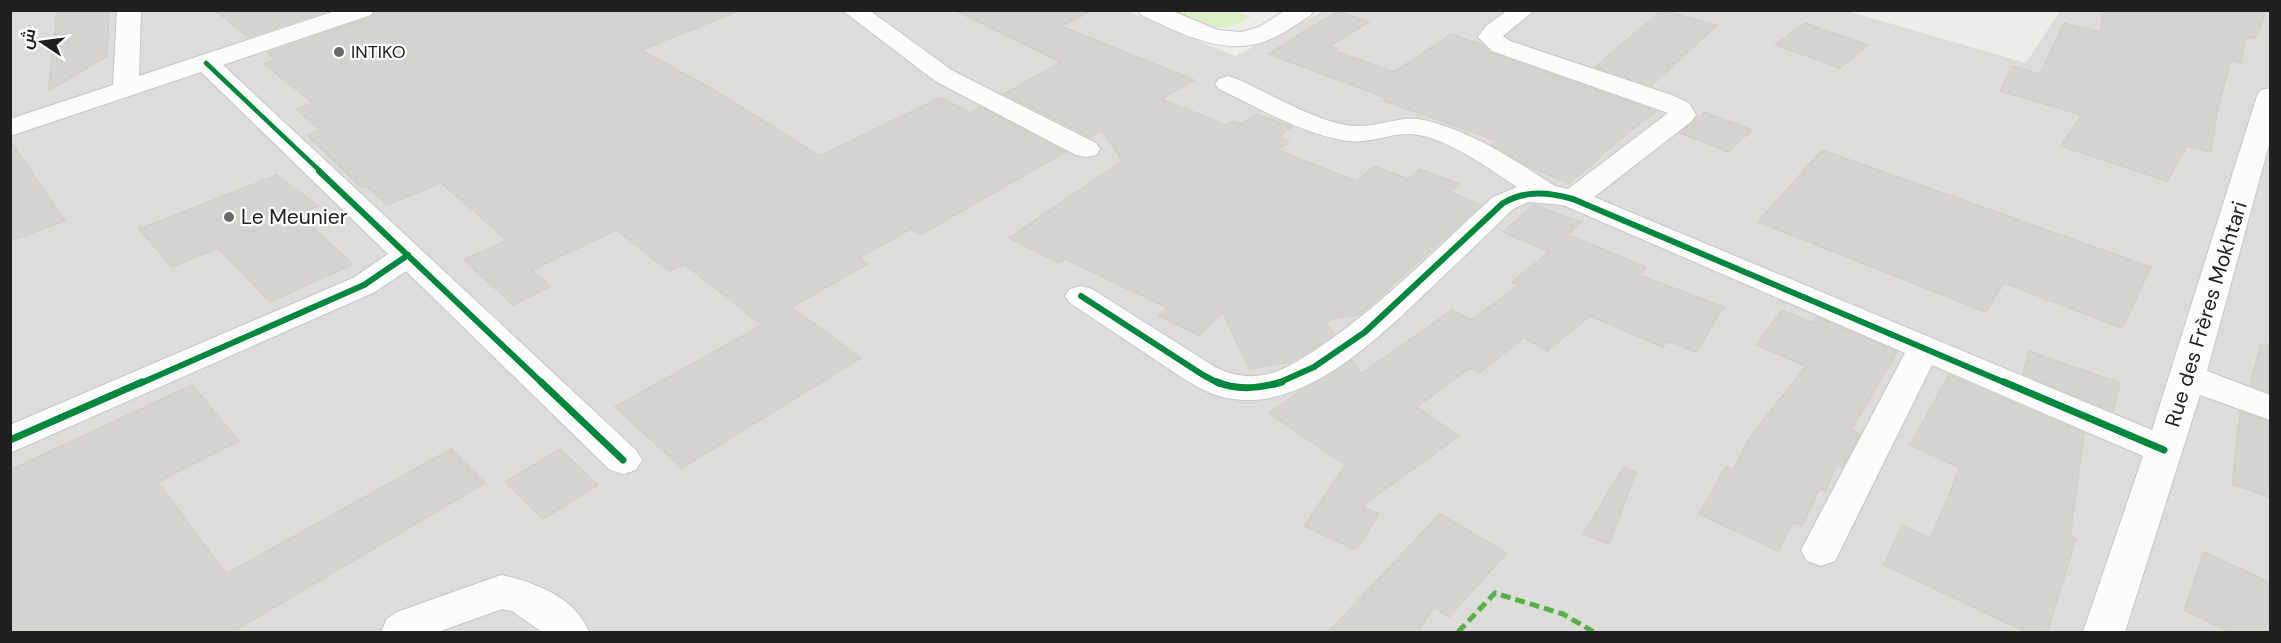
<svg xmlns="http://www.w3.org/2000/svg" width="2281" height="643" font-family="'DM Sans',Cairo,sans-serif">
<style>
.residential{fill:#dedcda}
.grass{fill:#daefc5}
.building{fill:#d5d3d0;stroke:#d2cfca;stroke-width:1.5}
.lines{fill:none;stroke-linecap:round;stroke-linejoin:round}
.minor-casing{stroke:#c7c6c5;stroke-width:2}
.minor{fill:#fdfcfc;fill-rule:evenodd}
.quiet{stroke:#55b145;stroke-width:5;stroke-dasharray:10 5;stroke-linecap:butt}
.cycleway-far2-casing{stroke:#fff;stroke-width:8}
.cycleway-far1-casing{stroke:#fff;stroke-width:10}
.cycleway-casing{stroke:#fff;stroke-width:10}
.cycleway-far2{stroke:#00873e;stroke-width:4.5}
.cycleway-far1{stroke:#00873e;stroke-width:6}
.cycleway{stroke:#00873e;stroke-width:7}
.poi-dot{fill:#686866;stroke:#fff;stroke-width:2}
.labels{text-anchor:middle;stroke-width:4.5;stroke-linejoin:round;paint-order:stroke}
.far-poi-label{font-size:18px;fill:#202020;stroke:#fff;text-anchor:start}
.poi-label{font-size:21px;fill:#202020;stroke:#fff;text-anchor:start}
.street-label{font-size:21px;fill:#202020;stroke:#fff}
</style>
<rect width="100%" height="100%" fill="#efede9"/>
<!-- residential -->
<path class="residential" d="M 1124,10 L 1235,56 L 1324,11 L 1844,10 L 2026,63 L 2060,11 L 2270,11 L 2270,632 L 11,632 L 10,11 Z"/>
<!-- grass -->
<path class="grass" d="M 1168,11 L 1233,11 L 1251,17 C 1216,38 1202,24 1168,11 Z"/>
<!-- building -->
<path class="building" d="M 57,10 L 109,10 L 107,56 L 48,91 Z
M 214,10 L 329,10 L 248,37 Z
M 376,10 L 736,10 L 736,12 L 641,50 L 714,90 L 820,156 L 941,97 L 970,113 L 980,107 L 1065,152 L 920,235 L 911,229 L 859,258 L 868,264 L 791,307 L 861,358 L 682,468 L 615,407 L 762,325 L 684,264 L 669,271 L 616,230 L 532,270 L 551,286 L 513,305 L 464,260 L 507,240 L 441,183 L 387,205 L 366,186 L 362,188 L 307,135 L 320,130 L 296,109 L 313,103 L 264,64 L 276,60 L 267,53 L 372,17 Z
M 954,10 L 1094,10 L 1061,26 L 1194,80 L 1161,99 L 1226,125 L 1232,121 L 1242,124 L 1257,114 L 1292,127 L 1279,137 L 1289,141 L 1277,150 L 1356,181 L 1375,166 L 1408,179 L 1420,169 L 1459,184 L 1450,192 L 1481,205 L 1360,314 L 1325,321 L 1334,334 L 1316,347 L 1291,362 L 1249,369 L 1223,312 L 1199,335 L 1159,316 L 1168,308 L 1065,259 L 1059,263 L 1009,238 L 1122,161 L 1102,130 L 1090,137 L 1004,94 L 1061,62 Z
M 1662,10 L 1717,25 L 1651,86 L 1595,67 Z
M 2102,10 L 2267,10 L 2255,39 L 2246,37 L 2241,63 L 2231,60 L 2218,107 L 2211,152 L 2187,146 L 2167,181 L 2061,146 L 2082,115 L 2000,91 L 2012,66 L 2040,74 L 2064,23 L 2101,32 Z
M 1338,11 L 1369,22 L 1330,46 L 1338,49 L 1335,51 L 1394,72 L 1451,34 L 1483,45 L 1491,53 L 1656,111 L 1598,157 L 1600,158 L 1569,183 L 1527,166 L 1492,145 L 1498,141 L 1384,101 L 1387,98 L 1268,54 Z
M 1805,23 L 1868,45 L 1840,68 L 1775,45 Z
M 1704,112 L 1752,130 L 1728,152 L 1680,133 Z
M 10,141 L 65,221 L 10,241 Z
M 1822,150 L 2151,267 L 2122,328 L 2004,283 L 1986,312 L 1758,222 Z
M 277,175 L 318,206 L 298,214 L 353,264 L 270,302 L 218,248 L 172,267 L 139,229 Z
M 1534,205 L 1581,222 L 1557,245 L 1569,235 L 1646,267 L 1639,275 L 1724,307 L 1696,352 L 1667,341 L 1663,347 L 1590,316 L 1547,351 L 1524,338 L 1479,373 L 1470,368 L 1417,407 L 1459,436 L 1362,506 L 1379,514 L 1356,550 L 1304,526 L 1345,465 L 1269,413 L 1302,390 L 1352,360 L 1361,374 L 1452,310 L 1471,320 L 1519,285 L 1512,282 L 1549,252 L 1503,232 Z
M 1782,310 L 1813,323 L 1817,317 L 1897,352 L 1851,430 L 1860,434 L 1845,462 L 1842,467 L 1837,465 L 1825,491 L 1820,489 L 1802,526 L 1793,522 L 1778,551 L 1699,514 L 1726,467 L 1733,469 L 1750,437 L 1806,366 L 1756,345 Z
M 2261,344 L 2271,345 L 2271,393 L 2250,385 Z
M 2029,351 L 2120,383 L 2113,411 L 2023,374 Z
M 1949,375 L 2084,433 L 2070,536 L 2076,539 L 2047,633 L 2028,633 L 1884,565 L 1902,525 L 1931,538 L 1960,468 L 1910,445 Z
M 192,385 L 239,441 L 158,482 L 226,574 L 451,449 L 485,483 L 231,633 L 10,633 L 10,470 Z
M 2240,412 L 2271,422 L 2271,498 L 2232,484 Z
M 560,449 L 598,485 L 543,519 L 505,482 Z
M 1624,467 L 1636,472 L 1609,544 L 1583,534 Z
M 1440,514 L 1507,553 L 1449,617 L 1434,607 L 1417,633 L 1327,633 Z
M 2204,552 L 2271,583 L 2271,633 L 2232,633 L 2184,610 Z"/>
<g class="lines">
<!-- minor casing -->
<g class="minor-casing">
<path id="minor" d="M 117,10 L 141,10 L 139,76 L 338,10 L 374,10 L 371,15 L 223,65 L 636,450 L 642,460 L 636,470 L 623,474 L 610,470 L 406,271 L 375,292 L 10,453 L 10,425 L 353,278 L 388,254 L 201,72 L 10,136 L 10,119 L 113,85 Z
M 842,10 L 869,10 L 953,71 L 1096,143 L 1100,149 L 1096,155 L 1086,157 L 1076,155 L 935,81 Z
M 1138,10 L 1170,10 L 1218,30 L 1241,32 L 1259,27 L 1286,10 L 1314,10 L 1311,15 C 1298,23 1285,33 1271,39 C 1226,59 1181,33 1141,15 Z
M 1508,10 L 1535,10 L 1503,36 L 1510,41 L 1672,95 L 1689,103 L 1696,115 L 1692,121 L 1594,197 L 2152,430 L 2257,96 L 2261,90 L 2270,88 L 2270,141 L 2207,371 L 2270,395 L 2270,420 L 2200,395 L 2125,632 L 2083,632 L 2143,456 L 1932,365 L 1835,561 L 1821,566 L 1807,561 L 1801,550 L 1905,353 L 1563,205 L 1528,202 L 1513,209 C 1486,236 1458,262 1431,288 C 1376,340 1291,427 1208,392 C 1190,384 1174,372 1157,361 C 1128,342 1099,322 1070,303 L 1065,296 L 1070,289 L 1081,286 L 1092,289 L 1215,367 C 1231,375 1246,378 1264,375 C 1282,372 1301,359 1317,349 C 1381,306 1436,249 1493,197 L 1517,187 C 1490,169 1439,132 1406,134 C 1384,135 1365,145 1342,140 C 1299,132 1259,108 1219,89 L 1215,84 L 1219,79 L 1228,76 L 1237,79 C 1269,93 1322,125 1356,126 C 1380,127 1400,115 1424,120 C 1472,131 1514,160 1555,186 L 1568,189 L 1668,113 L 1492,51 L 1478,37 L 1486,26 Z
M 501,575 C 535,582 576,598 589,632 L 542,632 L 512,611 L 502,609 L 438,632 L 381,632 L 387,619 L 397,612 Z"/>
</g>
<!-- minor -->
<use href="#minor" class="minor"/>
<!-- quiet -->
<path class="quiet" d="M 1458,632 L 1495,593 L 1563,614 L 1594,632"/>
<!-- cycleway-far2 casing -->
<g class="cycleway-far2-casing">
<path id="cycleway-far2" d="M 206,63 L 321,172"/>
</g>
<!-- cycleway-far1 casing -->
<g class="cycleway-far1-casing">
<path id="cycleway-far1" d="M 319,171 L 543,384
M 1081,296 L 1203,375 L 1220,384
M 139,384 L 364,285 L 408,255
M 1276,384 L 1314,367 L 1365,332 L 1503,203 C 1526,190 1548,192 1573,199 L 2008,384"/>
</g>
<!-- cycleway casing -->
<g class="cycleway-casing">
<path id="cycleway" d="M 541,382 L 623,460
M 1217,382 C 1238,391 1260,388 1282,382
M 2004,382 L 2164,450
M 10,440 L 142,382"/>
</g>
<!-- cycleway-far2 -->
<use href="#cycleway-far2" class="cycleway-far2"/>
<!-- cycleway-far1 -->
<use href="#cycleway-far1" class="cycleway-far1"/>
<!-- cycleway -->
<use href="#cycleway" class="cycleway"/>
</g>
<!-- markers -->
<g class="poi-dot">
<circle cx="339" cy="52" r="6"/>
<circle cx="229" cy="217" r="6"/>
</g>
<g class="labels">
<!-- far-poi labels -->
<g class="far-poi-label">
<text x="351" y="58">INTIKO</text>
</g>
<!-- poi labels -->
<g class="poi-label">
<text x="241" y="224">Le Meunier</text>
</g>
<!-- street labels -->
<g class="street-label">
<text transform="translate(2206 314) rotate(-73)" y="7">Rue des Frères Mokhtari</text>
</g>
</g>
<!-- border -->
<rect width="2281" height="643" fill="none" stroke="#202020" stroke-width="24"/>
<!-- north arrow -->
<g transform="translate(42 42) rotate(283)" stroke="#ffffff" stroke-width="4.5" paint-order="stroke">
<path d="M0-4.5L10 22L0 15L-10 22Z" fill="#202020"/>
<text y="-9" font-size="16" font-weight="bold" text-anchor="middle" fill="#202020">ش</text>
</g>
</svg>
